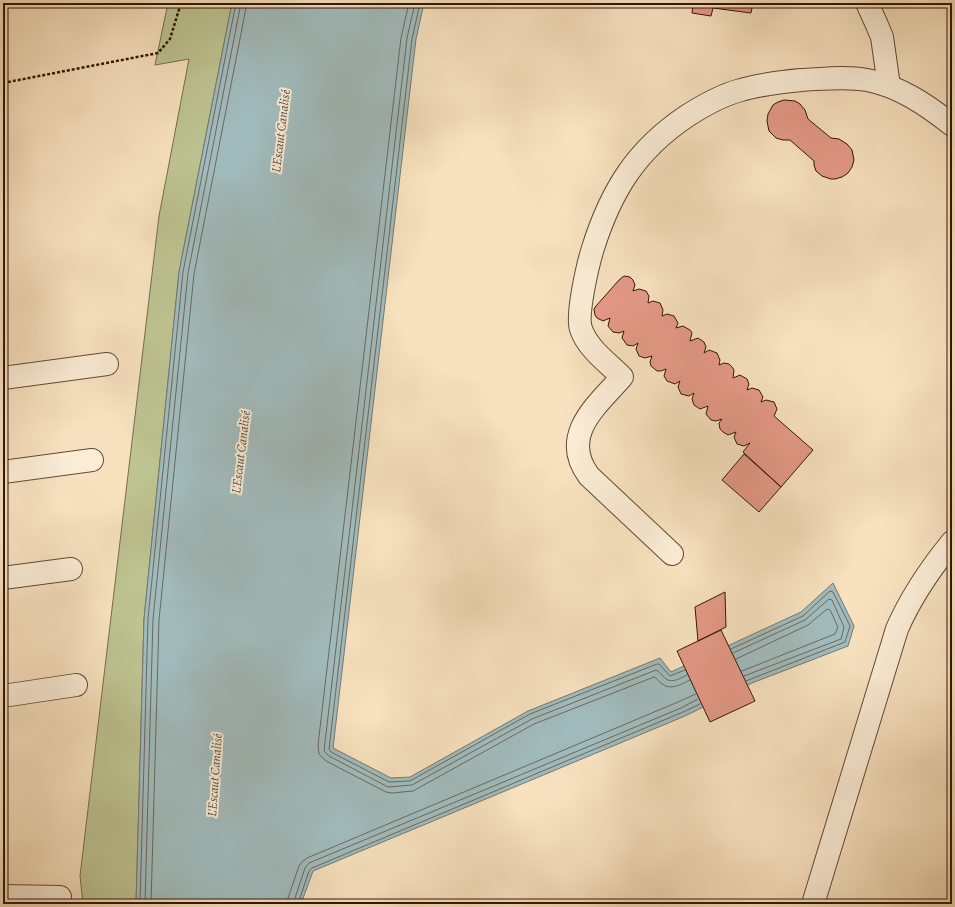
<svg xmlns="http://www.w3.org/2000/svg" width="955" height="907" font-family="Alegreya,serif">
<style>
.green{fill:#bdc391;stroke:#786c4c}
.water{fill:#a1bbbc;stroke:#757974}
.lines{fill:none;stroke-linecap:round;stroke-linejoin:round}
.shore{stroke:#6a6862;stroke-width:1}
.building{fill:#e49986;stroke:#321607}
.minor-casing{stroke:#634935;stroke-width:24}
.path{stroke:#321607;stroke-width:2.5;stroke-dasharray:3 2;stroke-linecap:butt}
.minor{stroke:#faecd5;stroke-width:22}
.labels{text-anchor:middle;stroke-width:4;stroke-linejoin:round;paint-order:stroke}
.water-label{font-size:13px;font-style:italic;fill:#595046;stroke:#faecd5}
</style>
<rect width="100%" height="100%" fill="#f7e1be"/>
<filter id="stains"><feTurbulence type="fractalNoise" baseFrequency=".005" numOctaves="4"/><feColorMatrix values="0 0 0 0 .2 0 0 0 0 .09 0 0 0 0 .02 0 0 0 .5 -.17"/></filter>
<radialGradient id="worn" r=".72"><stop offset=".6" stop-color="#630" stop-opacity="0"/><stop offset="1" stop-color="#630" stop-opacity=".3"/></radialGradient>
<!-- green -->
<path class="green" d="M 168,3 L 232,3 L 179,272 L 144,619 L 136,904 L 83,904 L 80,876 L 159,216 L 189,59 L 155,65 Z"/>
<!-- water -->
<path class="water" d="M 232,3 L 424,3 L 416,39 L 333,748 L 391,778 L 410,777 L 528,711 L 660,658 L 671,672 L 801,612 L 833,583 L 854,626 L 848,646 L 752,683 L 685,716 L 313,871 L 301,904 L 136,904 L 144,619 L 179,272 Z"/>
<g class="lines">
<!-- shore -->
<path class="shore" d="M 409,3 L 401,38 L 318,745 L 319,754 L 326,761 L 386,792 L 392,793 L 413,791 L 534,724 L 654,677 C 657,678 658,681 661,683 C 670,691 680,685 690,680
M 415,3 L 407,38 L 324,751 L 329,756 L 388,787 L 412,785 L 532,719 L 656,670 C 659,671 660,674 663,676 C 670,685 679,679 687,675
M 420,3 L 412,39 L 329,749 L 331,752 L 389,782 L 410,781 L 530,714 L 657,664 L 659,664 L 670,676 L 685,670
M 731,649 L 803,616 L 830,591 L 833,592 L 850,626 L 845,642 L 746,681
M 733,653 L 805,620 L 829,599 L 832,600 L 844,627 L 841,639 L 744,676
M 736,659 L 808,625 L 827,609 L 830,610 L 838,627 L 835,634 L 742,671
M 140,904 L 148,619 L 183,272 L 236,3
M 145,904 L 153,619 L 188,273 L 241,3
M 151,904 L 159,620 L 194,274 L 247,3
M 287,904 L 288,898 L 299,866 L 302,862 L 307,858 L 678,702 L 696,694
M 293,904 L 305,868 L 309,863 L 681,708 L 698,699
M 298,904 L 309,871 L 312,868 L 683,712 L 700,704"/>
</g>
<!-- building -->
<path class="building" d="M 693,3 L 753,3 L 751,13 L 713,8 L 711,16 L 692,13 Z
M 784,100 L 795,101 L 800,104 L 805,110 L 808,119 L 831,138 L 839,139 L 847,144 L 852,150 L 854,160 L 852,167 L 848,173 L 842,177 L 835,179 L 831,179 L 822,176 L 816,171 L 814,165 L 814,161 L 790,140 L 783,140 L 776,138 L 769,131 L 767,121 L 768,114 L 773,105 L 778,102 Z
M 624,276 L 630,277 L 633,280 L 635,285 L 633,291 L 639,289 L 646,291 L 649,296 L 648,303 L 653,301 L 660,303 L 663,310 L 662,316 L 667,314 L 674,316 L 678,323 L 676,328 L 683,326 L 690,330 L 692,333 L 690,341 L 698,338 L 704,342 L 706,347 L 704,353 L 709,350 L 717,353 L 720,360 L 719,365 L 724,363 L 729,364 L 732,367 L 734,370 L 733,378 L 740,375 L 747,379 L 749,384 L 747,390 L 752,388 L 759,390 L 763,397 L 761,402 L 766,400 L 774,402 L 777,409 L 774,416 L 813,450 L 781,487 L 743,452 L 750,443 L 744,446 L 737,444 L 734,437 L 736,432 L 728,435 L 723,432 L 720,429 L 719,423 L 722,419 L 716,421 L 711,420 L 706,414 L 708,406 L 700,409 L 694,405 L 692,399 L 694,393 L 689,396 L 681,394 L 678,387 L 680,381 L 675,384 L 667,381 L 664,376 L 666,369 L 661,371 L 657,371 L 651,366 L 650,362 L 652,356 L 645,358 L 639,356 L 636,349 L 638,343 L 633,346 L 627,345 L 622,338 L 624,331 L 619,333 L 613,332 L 608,326 L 610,318 L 603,321 L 597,318 L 595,315 L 594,309 L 596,306 L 619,280 Z
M 744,454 L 781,487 L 759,512 L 722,480 Z
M 725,592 L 726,627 L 698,641 L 695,607 Z
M 721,630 L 755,701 L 710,722 L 677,651 Z"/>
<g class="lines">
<!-- minor casing -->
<g class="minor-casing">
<path id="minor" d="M 867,3 L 877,25 L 882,37 L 889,86
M 3,378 L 107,364
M 3,472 L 92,460
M 672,554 L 589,476 C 559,436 596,406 622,377 C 607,362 588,349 581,329 C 576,315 588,264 593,248 C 611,191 636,150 687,116 C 704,105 722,95 741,90 C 761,84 781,82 801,80 C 823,79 846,76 867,80 C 899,86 927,105 952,125
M 3,578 L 71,569
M 3,696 L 76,685
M 3,896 L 60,897
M 813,904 L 897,629 C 911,597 930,569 952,542"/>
</g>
<!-- path -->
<path class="path" d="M 3,83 L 158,53 L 170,39 L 181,3"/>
<!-- minor -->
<use href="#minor" class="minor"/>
</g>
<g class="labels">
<!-- water labels -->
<g class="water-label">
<text transform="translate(280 131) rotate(-83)" y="5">L'Escaut Canalisé</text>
<text transform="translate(240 452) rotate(-83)" y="5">L'Escaut Canalisé</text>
<text transform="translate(214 775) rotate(-86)" y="5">L'Escaut Canalisé</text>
</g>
</g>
<!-- margin -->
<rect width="955" height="907" fill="none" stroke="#f7e1be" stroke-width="16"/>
<rect x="4" y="4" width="947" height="899" fill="none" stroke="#321607" stroke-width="2"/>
<rect x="8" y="8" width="939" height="891" fill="none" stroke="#321607"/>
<rect width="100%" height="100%" filter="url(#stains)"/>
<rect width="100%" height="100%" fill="url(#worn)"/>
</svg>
